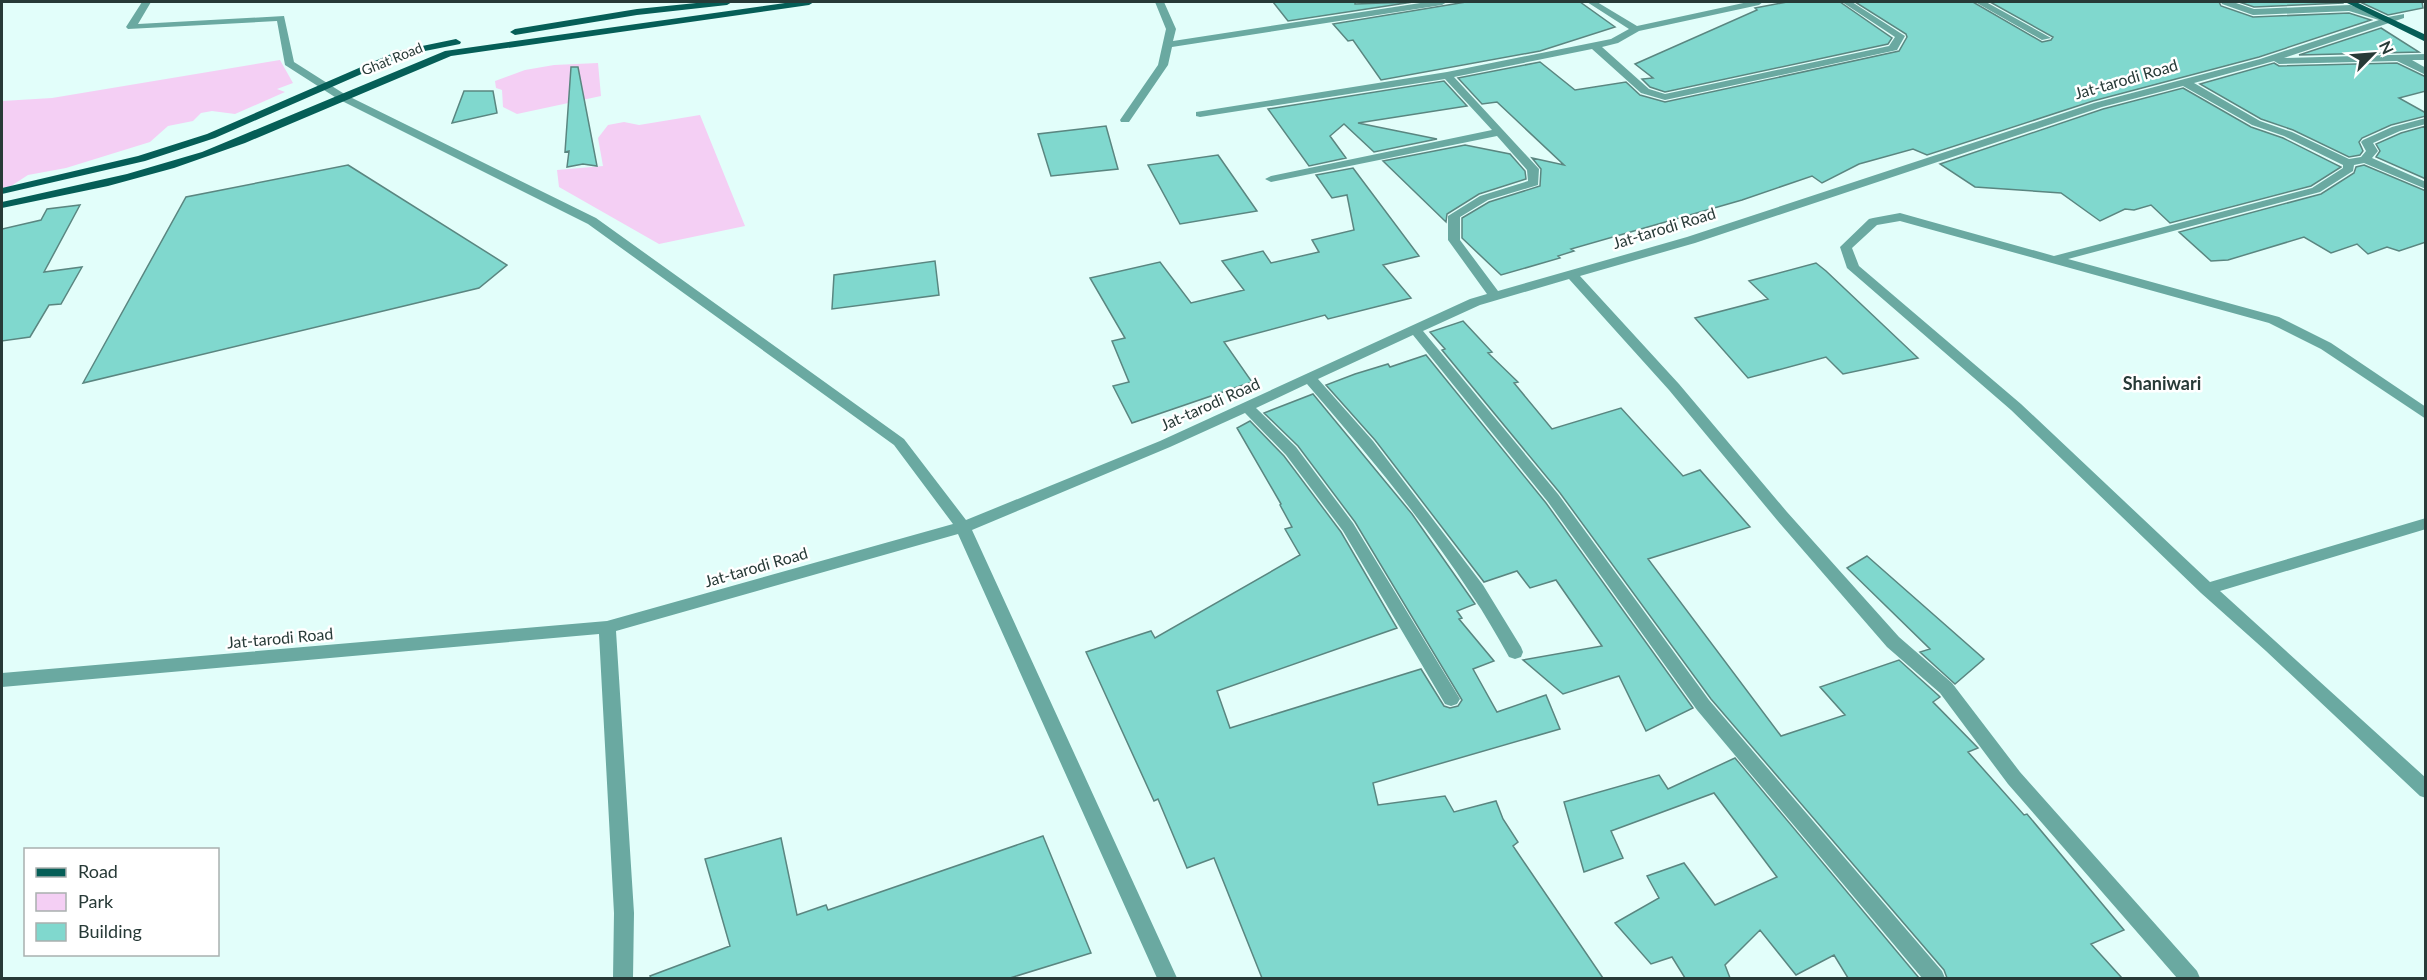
<svg xmlns="http://www.w3.org/2000/svg" width="2427" height="980" font-family="Lato,sans-serif">
<style>
.green{fill:#f4cff4}
.building{fill:#80d8ce;stroke:#5a8680;stroke-width:1.5}
.lines{fill:none;stroke-linecap:round;stroke-linejoin:round}
.minor{fill:#6aa9a1;fill-rule:evenodd}
.major{fill:#055e57;fill-rule:evenodd}
.labels{text-anchor:middle;stroke-width:5;stroke-linejoin:round;paint-order:stroke}
.far-street-label{font-size:14px;fill:#273a37;stroke:#fff}
.street-label{font-size:16px;fill:#273a37;stroke:#fff}
.neighbourhood-label{font-size:18px;font-weight:bold;fill:#273a37;stroke:#fff}
</style>
<rect width="100%" height="100%" fill="#e2fefa"/>
<!-- green -->
<path class="green" d="M 280,60 L 293,83 L 277,89 L 285,92 L 235,114 L 212,111 L 201,113 L 193,121 L 168,126 L 150,142 L 66,168 L 28,175 L 8,188 L 2,189 L 2,101 L 52,98 Z
M 598,63 L 601,96 L 517,114 L 503,107 L 502,90 L 496,88 L 495,81 L 525,70 L 554,65 Z
M 700,115 L 745,226 L 659,244 L 559,187 L 557,170 L 603,166 L 598,138 L 608,125 L 624,122 L 639,125 Z"/>
<!-- building -->
<path class="building" d="M 1273,2 L 1355,2 L 1355,4 L 1413,2 L 1288,21 Z
M 1466,2 L 1580,2 L 1615,27 L 1540,51 L 1381,80 L 1353,40 L 1348,41 L 1333,24 Z
M 1787,2 L 1840,2 L 1892,38 L 1888,44 L 1665,92 L 1650,87 L 1642,79 L 1653,78 L 1635,64 L 1757,10 L 1755,8 Z
M 1855,2 L 1973,2 L 2042,42 L 2051,40 L 2053,37 L 1990,2 L 2219,2 L 2221,6 L 2253,17 L 2349,13 L 2371,20 L 2259,57 L 2093,101 L 1927,155 L 1913,149 L 1859,164 L 1822,183 L 1812,176 L 1742,200 L 1571,249 L 1574,251 L 1558,256 L 1560,258 L 1501,275 L 1462,238 L 1462,218 L 1489,202 L 1540,186 L 1541,169 L 1532,158 L 1564,165 L 1497,102 L 1482,104 L 1458,78 L 1540,62 L 1575,90 L 1626,82 L 1640,95 L 1665,102 L 1899,51 L 1907,37 L 1906,34 Z
M 2239,2 L 2343,2 L 2343,3 L 2254,7 Z
M 2360,2 L 2422,2 L 2423,8 L 2388,15 Z
M 2381,28 L 2419,52 L 2299,55 Z
M 2274,63 L 2279,66 L 2397,63 L 2426,77 L 2426,91 L 2399,98 L 2426,113 L 2426,116 L 2391,125 L 2362,138 L 2359,142 L 2363,151 L 2360,155 L 2349,157 L 2293,130 L 2261,119 L 2200,84 Z
M 571,67 L 578,67 L 597,166 L 583,164 L 567,167 L 569,151 L 565,152 Z
M 1444,81 L 1467,106 L 1358,123 L 1437,139 L 1374,152 L 1344,124 L 1330,136 L 1346,158 L 1309,166 L 1268,109 Z
M 2183,88 L 2251,127 L 2283,138 L 2341,167 L 2311,186 L 2170,223 L 2151,205 L 2134,210 L 2125,209 L 2100,221 L 2061,193 L 1975,187 L 1940,164 L 2103,109 Z
M 464,91 L 493,91 L 497,113 L 452,123 Z
M 1106,126 L 1118,169 L 1051,176 L 1038,134 Z
M 2426,126 L 2426,179 L 2376,157 L 2380,151 L 2376,144 L 2401,133 Z
M 1465,145 L 1510,154 L 1525,171 L 1526,179 L 1479,194 L 1447,214 L 1446,222 L 1383,161 Z
M 1218,155 L 1257,211 L 1180,224 L 1148,165 Z
M 348,165 L 507,265 L 479,288 L 83,383 L 186,197 Z
M 2364,165 L 2426,191 L 2426,242 L 2399,251 L 2387,247 L 2368,254 L 2357,244 L 2331,253 L 2304,237 L 2228,260 L 2211,261 L 2179,232 L 2321,194 L 2354,173 L 2356,167 Z
M 1353,168 L 1419,256 L 1383,265 L 1411,298 L 1328,319 L 1325,315 L 1224,342 L 1252,382 L 1132,423 L 1113,386 L 1129,382 L 1112,341 L 1125,338 L 1090,278 L 1160,262 L 1191,303 L 1244,290 L 1222,261 L 1263,251 L 1271,263 L 1319,252 L 1312,240 L 1354,230 L 1347,195 L 1332,198 L 1316,175 Z
M 80,205 L 44,272 L 82,267 L 61,304 L 49,305 L 30,337 L 2,341 L 2,229 L 41,220 L 47,209 Z
M 935,261 L 939,295 L 832,309 L 834,275 Z
M 1816,263 L 1826,271 L 1918,358 L 1843,374 L 1826,357 L 1748,378 L 1695,318 L 1768,299 L 1749,281 Z
M 1463,321 L 1492,352 L 1488,353 L 1518,382 L 1514,383 L 1552,429 L 1621,408 L 1683,476 L 1700,470 L 1750,527 L 1648,559 L 1781,736 L 1845,715 L 1820,687 L 1899,660 L 1938,695 L 1940,697 L 1933,702 L 1978,748 L 1968,752 L 2024,815 L 2027,814 L 2124,930 L 2091,944 L 2122,978 L 1947,978 L 1944,970 L 1711,699 L 1560,493 L 1442,350 L 1445,349 L 1430,332 Z
M 1426,355 L 1546,503 L 1693,708 L 1646,731 L 1619,676 L 1563,694 L 1523,660 L 1602,646 L 1556,580 L 1530,588 L 1517,571 L 1484,582 L 1375,440 L 1326,385 L 1355,374 L 1388,364 L 1390,367 Z
M 1313,394 L 1412,514 L 1475,604 L 1457,611 L 1462,618 L 1459,619 L 1494,661 L 1473,669 L 1497,712 L 1546,695 L 1560,729 L 1373,783 L 1378,805 L 1445,796 L 1454,812 L 1496,801 L 1503,819 L 1518,842 L 1513,846 L 1603,978 L 1262,978 L 1214,858 L 1187,868 L 1158,799 L 1154,801 L 1086,652 L 1151,631 L 1155,638 L 1300,555 L 1285,529 L 1292,527 L 1280,505 L 1281,504 L 1237,428 L 1250,421 L 1284,456 L 1341,532 L 1397,628 L 1217,691 L 1230,728 L 1421,669 L 1444,706 L 1450,708 L 1458,706 L 1462,700 L 1355,522 L 1298,446 L 1264,413 Z
M 1867,556 L 1984,659 L 1955,684 L 1920,652 L 1930,649 L 1847,568 Z
M 1735,758 L 1919,978 L 1848,978 L 1834,955 L 1796,975 L 1760,930 L 1725,965 L 1730,978 L 1685,978 L 1672,957 L 1651,964 L 1615,923 L 1659,898 L 1647,876 L 1684,863 L 1715,905 L 1777,877 L 1714,793 L 1611,831 L 1623,858 L 1584,872 L 1564,802 L 1659,775 L 1668,789 Z
M 1043,836 L 1091,953 L 1010,978 L 651,978 L 650,976 L 730,946 L 705,859 L 781,838 L 797,915 L 826,905 L 828,910 Z"/>
<g class="lines">
<!-- minor -->
<path class="minor" d="M 142,2 L 151,2 L 138,24 L 284,16 L 294,62 L 346,95 L 596,218 L 904,439 L 966,520 L 1160,441 L 1470,299 L 1487,294 L 1448,240 L 1448,216 L 1480,196 L 1528,181 L 1527,170 L 1497,136 L 1271,182 L 1265,179 L 1271,176 L 1492,130 L 1445,79 L 1200,117 L 1196,116 L 1196,112 L 1447,72 L 1611,39 L 1629,29 L 1587,2 L 1597,2 L 1637,26 L 1748,2 L 1763,2 L 1759,5 L 1639,31 L 1618,43 L 1602,47 L 1649,89 L 1665,94 L 1889,46 L 1895,37 L 1842,2 L 1852,2 L 1905,36 L 1897,50 L 1665,100 L 1641,93 L 1592,49 L 1454,77 L 1539,169 L 1538,185 L 1488,200 L 1460,217 L 1460,240 L 1498,291 L 1687,237 L 2094,103 L 2260,59 L 2379,20 L 2349,11 L 2253,15 L 2222,4 L 2221,2 L 2233,2 L 2254,9 L 2350,5 L 2388,17 L 2404,14 L 2404,18 L 2284,58 L 2426,54 L 2426,60 L 2412,60 L 2426,68 L 2426,75 L 2397,61 L 2279,64 L 2274,61 L 2194,83 L 2260,121 L 2292,132 L 2349,159 L 2361,157 L 2366,151 L 2361,142 L 2363,140 L 2392,127 L 2426,118 L 2426,124 L 2400,131 L 2373,143 L 2378,151 L 2372,158 L 2426,182 L 2426,189 L 2364,163 L 2354,165 L 2353,171 L 2320,192 L 2068,259 L 2279,317 L 2331,343 L 2426,407 L 2426,419 L 2321,349 L 2269,323 L 1900,221 L 1877,225 L 1852,248 L 1859,266 L 2021,404 L 2210,582 L 2426,518 L 2426,529 L 2220,591 L 2426,778 L 2426,798 L 2420,796 L 2266,651 L 2201,593 L 2011,410 L 1847,268 L 1840,247 L 1869,219 L 1873,218 L 1900,213 L 2054,256 L 2312,188 L 2343,168 L 2343,165 L 2284,136 L 2252,125 L 2183,86 L 2102,107 L 1695,243 L 1580,276 L 1679,384 L 1787,512 L 1899,637 L 1952,683 L 2020,772 L 2197,971 L 2200,978 L 2177,978 L 2008,784 L 1940,693 L 1887,647 L 1777,520 L 1669,390 L 1569,279 L 1480,305 L 1423,331 L 1558,494 L 1709,700 L 1942,971 L 1945,978 L 1922,978 L 1697,710 L 1548,502 L 1413,335 L 1318,379 L 1373,441 L 1438,526 L 1483,585 L 1521,647 L 1523,652 L 1521,657 L 1515,659 L 1509,657 C 1497,636 1485,614 1471,594 C 1423,520 1365,451 1307,384 L 1256,408 L 1296,447 L 1353,523 L 1457,694 L 1460,699 L 1457,704 L 1451,706 L 1445,704 L 1343,531 L 1286,455 L 1245,413 L 1170,447 L 972,530 L 1177,978 L 1157,978 L 958,534 L 616,631 L 634,913 L 633,978 L 613,978 L 614,913 L 599,634 L 2,687 L 2,673 L 607,621 L 953,524 L 894,445 L 588,224 L 338,99 L 285,65 L 277,21 L 128,29 L 126,27 Z
M 1155,2 L 1164,2 L 1176,29 L 1173,41 L 1427,2 L 1447,2 L 1442,5 L 1172,47 L 1168,65 L 1129,122 L 1121,122 L 1120,120 L 1158,65 L 1166,29 Z
M 1975,2 L 1986,2 L 2051,38 L 2042,40 Z"/>
<!-- major -->
<path class="major" d="M 706,2 L 732,2 L 727,5 L 637,15 L 515,35 L 510,32 L 515,29 L 637,9 Z
M 792,2 L 814,2 L 809,5 L 451,56 L 245,143 L 174,168 L 108,186 L 2,208 L 2,202 L 127,174 L 202,152 L 445,51 Z
M 2345,2 L 2356,2 L 2426,35 L 2426,42 Z
M 456,39 L 461,42 L 460,44 L 405,55 L 215,138 L 145,161 L 2,194 L 2,188 L 138,156 L 207,134 L 398,51 Z"/>
</g>
<g class="labels">
<!-- far-street labels -->
<g class="far-street-label">
<text transform="translate(392 59) rotate(-22)" y="5">Ghat Road</text>
</g>
<!-- street labels -->
<g class="street-label">
<text transform="translate(2126 79) rotate(-16)" y="6">Jat-tarodi Road</text>
<text transform="translate(1664 228) rotate(-17)" y="6">Jat-tarodi Road</text>
<text transform="translate(1210 404) rotate(-24)" y="6">Jat-tarodi Road</text>
<text transform="translate(756 567) rotate(-16)" y="6">Jat-tarodi Road</text>
<text transform="translate(280 638) rotate(-5)" y="6">Jat-tarodi Road</text>
</g>
<!-- neighbourhood labels -->
<g class="neighbourhood-label">
<text x="2162" y="390">Shaniwari</text>
</g>
</g>
<!-- border -->
<rect width="2427" height="980" fill="none" stroke="#273a37" stroke-width="6"/>
<!-- legend -->
<rect x="24" y="848" width="195" height="108" fill="#ffffff" stroke="#a9b0af" stroke-width="1.5"/>
<rect x="36" y="868" width="30" height="9" fill="#055e57" stroke="#a9b0af" stroke-width="1.5"/>
<text x="78" y="878" font-size="18" fill="#273a37">Road</text>
<rect x="36" y="893" width="30" height="18" fill="#f4cff4" stroke="#a9b0af" stroke-width="1.5"/>
<text x="78" y="908" font-size="18" fill="#273a37">Park</text>
<rect x="36" y="923" width="30" height="18" fill="#80d8ce" stroke="#a9b0af" stroke-width="1.5"/>
<text x="78" y="938" font-size="18" fill="#273a37">Building</text>
<!-- north arrow -->
<g transform="translate(2373 54) rotate(65)" stroke="#ffffff" stroke-width="4.5" paint-order="stroke">
<path d="M0-4.5L10 22L0 15L-10 22Z" fill="#273a37"/>
<text y="-9" font-size="16" font-weight="bold" text-anchor="middle" fill="#273a37">N</text>
</g>
</svg>
